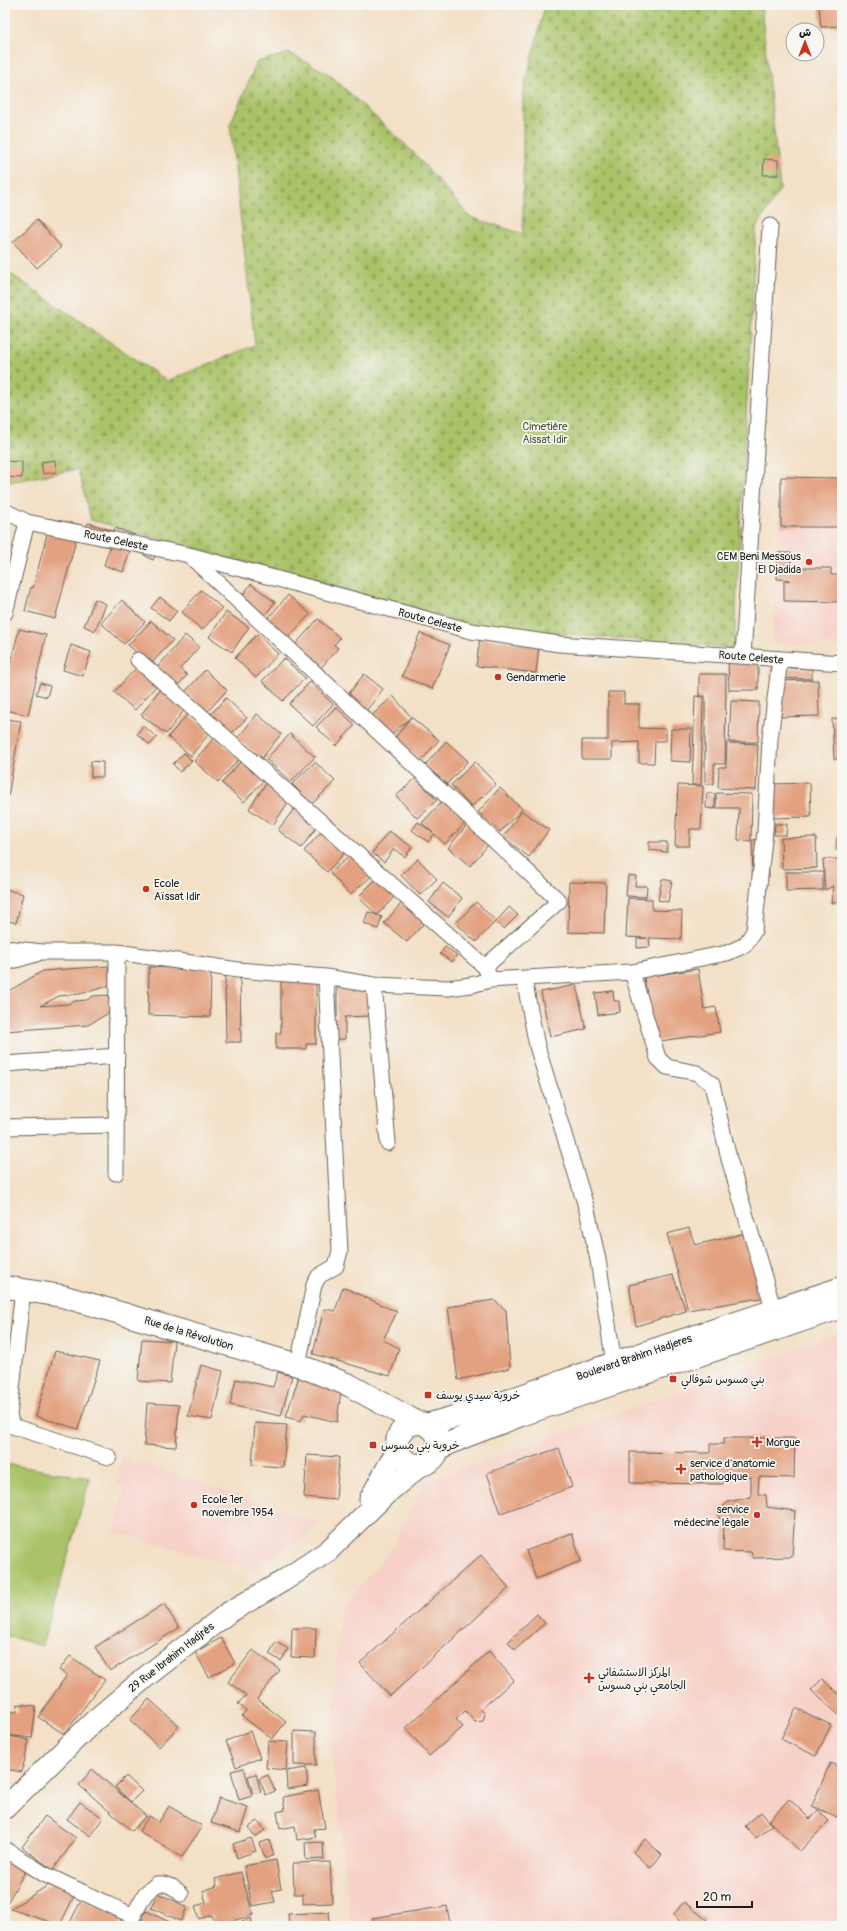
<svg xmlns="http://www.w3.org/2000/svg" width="847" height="1931" font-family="Pangolin,'Playpen Sans Arabic',sans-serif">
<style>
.built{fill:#f7d1c7}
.green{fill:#aac368;stroke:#637042}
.cemetery{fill:url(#cemetery-stones);stroke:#637042}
.building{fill:#e3a180}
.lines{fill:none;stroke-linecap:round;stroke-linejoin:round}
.minor-casing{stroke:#676158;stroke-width:17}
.secondary-casing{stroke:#676158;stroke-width:23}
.primary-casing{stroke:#676158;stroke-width:24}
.minor{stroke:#fff;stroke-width:15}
.secondary{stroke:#fff;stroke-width:21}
.primary{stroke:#fff;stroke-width:22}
.poi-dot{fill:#c8321e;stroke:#f6f6f2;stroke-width:1.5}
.labels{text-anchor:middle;stroke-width:3.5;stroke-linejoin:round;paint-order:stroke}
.park-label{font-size:11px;fill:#4e5637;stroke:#f6f6f2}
.street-label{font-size:11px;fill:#1c1c1c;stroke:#f6f6f2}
.poi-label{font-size:11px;fill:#1c1c1c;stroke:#f6f6f2;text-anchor:start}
</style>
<defs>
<pattern id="cemetery-stones" width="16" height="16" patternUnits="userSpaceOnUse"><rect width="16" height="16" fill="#aac368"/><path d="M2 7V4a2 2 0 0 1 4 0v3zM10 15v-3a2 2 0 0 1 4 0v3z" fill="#92a75a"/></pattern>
</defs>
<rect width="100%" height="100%" fill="#f6f6f2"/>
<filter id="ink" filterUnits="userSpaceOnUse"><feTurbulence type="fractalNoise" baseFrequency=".025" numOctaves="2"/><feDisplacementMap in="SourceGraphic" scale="8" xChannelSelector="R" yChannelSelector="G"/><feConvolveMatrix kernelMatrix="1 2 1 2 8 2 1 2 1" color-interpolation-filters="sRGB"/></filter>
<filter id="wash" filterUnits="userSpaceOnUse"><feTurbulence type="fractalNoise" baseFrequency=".012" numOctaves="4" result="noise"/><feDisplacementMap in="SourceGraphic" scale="16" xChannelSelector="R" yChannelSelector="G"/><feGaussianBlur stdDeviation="0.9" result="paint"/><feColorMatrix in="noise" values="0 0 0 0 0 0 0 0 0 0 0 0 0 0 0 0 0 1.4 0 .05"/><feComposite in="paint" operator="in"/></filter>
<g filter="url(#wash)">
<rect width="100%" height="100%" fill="#f3e0c6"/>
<!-- built -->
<path class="built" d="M 781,477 L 842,481 L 842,647 L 772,643 Z
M 842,1332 L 842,1926 L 351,1926 L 331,1748 L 340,1609 L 393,1547 L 423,1483 Z
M 122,1456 L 322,1524 L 254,1570 L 114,1532 L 125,1487 L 116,1484 Z"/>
<!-- green -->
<path class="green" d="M 5,1464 L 90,1478 L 42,1646 L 5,1635 Z"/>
<!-- cemetery -->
<path class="cemetery" d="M 551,5 L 761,5 L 780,189 L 756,228 L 734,648 L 479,627 L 91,520 L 78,469 L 10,482 L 5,481 L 5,270 L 167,381 L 255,345 L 230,125 L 257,62 L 289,53 L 329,74 L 413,152 L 470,217 L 523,234 L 523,93 L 544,9 Z"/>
<g id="blocks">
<!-- building -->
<path class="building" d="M 819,5 L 842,5 L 842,26 L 821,27 Z
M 841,83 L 842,83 L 842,111 L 840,111 Z
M 764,159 L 778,160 L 778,175 L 763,175 Z
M 37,220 L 61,247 L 37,268 L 13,242 Z
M 55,460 L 56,472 L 43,474 L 41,462 Z
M 5,461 L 22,462 L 22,478 L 5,477 Z
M 781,477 L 839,478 L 839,481 L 842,481 L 842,527 L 781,527 Z
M 51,519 L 80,525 L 55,619 L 25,611 L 31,587 L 33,588 Z
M 88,523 L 114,531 L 115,528 L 135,535 L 123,572 L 104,565 L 110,547 L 83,538 Z
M 151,539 L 161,544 L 153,560 L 144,555 Z
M 778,553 L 791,553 L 790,568 L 831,568 L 831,575 L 842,575 L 842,602 L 784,601 L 784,581 L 790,580 L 777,579 Z
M 251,584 L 275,602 L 261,620 L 237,602 Z
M 201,590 L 222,608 L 202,630 L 182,612 Z
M 288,595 L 310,614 L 285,641 L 264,623 Z
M 160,597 L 177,611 L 169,621 L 151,608 Z
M 95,599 L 106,604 L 95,631 L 84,626 Z
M 122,600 L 145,622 L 124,644 L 101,623 Z
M 226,612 L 249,627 L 232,652 L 209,637 Z
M 318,619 L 340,638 L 334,645 L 338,648 L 320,669 L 294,646 Z
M 151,621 L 173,640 L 150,665 L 128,645 Z
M 19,629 L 46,635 L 28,715 L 5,710 L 5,687 Z
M 420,633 L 450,645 L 432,689 L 402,676 Z
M 257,634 L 278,654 L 256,678 L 235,658 Z
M 185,635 L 199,647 L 180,669 L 187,675 L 177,687 L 156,669 Z
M 480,638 L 539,645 L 536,673 L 476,666 Z
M 71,645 L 91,652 L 83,676 L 63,670 Z
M 284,658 L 305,678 L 283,701 L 262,681 Z
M 728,658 L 758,658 L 758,690 L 729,690 Z
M 771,667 L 812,669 L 812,679 L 770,678 Z
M 136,668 L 156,686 L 135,710 L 114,692 Z
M 205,670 L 227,690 L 207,712 L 185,692 Z
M 364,674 L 383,689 L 366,711 L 347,696 Z
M 699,674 L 726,674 L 725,764 L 714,764 L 714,784 L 705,784 L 705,696 L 699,696 Z
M 818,680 L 819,716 L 781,717 L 780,698 L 772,681 Z
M 310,682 L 333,704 L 313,726 L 289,704 Z
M 40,683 L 50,686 L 47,697 L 36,694 Z
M 160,689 L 185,709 L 166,734 L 141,715 Z
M 608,692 L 624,692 L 624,704 L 639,704 L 639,728 L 666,729 L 666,741 L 655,741 L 654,763 L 639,763 L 639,742 L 612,743 L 612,759 L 582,759 L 582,740 L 608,740 Z
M 393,696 L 411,717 L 390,736 L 371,716 Z
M 695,696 L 703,697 L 701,785 L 692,785 Z
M 226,698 L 247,718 L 232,733 L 211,714 Z
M 731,701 L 759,702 L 758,742 L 729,742 Z
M 336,707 L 355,725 L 336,746 L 316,727 Z
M 188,714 L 210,732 L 191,756 L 168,737 Z
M 257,714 L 281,734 L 262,758 L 237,739 Z
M 411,717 L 439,740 L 421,761 L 394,739 Z
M 5,719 L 21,721 L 8,797 L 5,796 Z
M 832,719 L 842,719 L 842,759 L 834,759 Z
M 143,726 L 157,737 L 150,745 L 137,734 Z
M 671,729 L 691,729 L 690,762 L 670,761 Z
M 290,734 L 315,757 L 291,782 L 266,759 Z
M 215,737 L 239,759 L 218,782 L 194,761 Z
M 446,741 L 468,761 L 447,784 L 425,765 Z
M 727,743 L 758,744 L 756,790 L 718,788 L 719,767 L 726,767 Z
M 184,753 L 192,761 L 180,772 L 173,764 Z
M 242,760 L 264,780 L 244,802 L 222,783 Z
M 91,761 L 103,762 L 103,777 L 91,777 Z
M 315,762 L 335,781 L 312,804 L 292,784 Z
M 475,762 L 496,784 L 471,807 L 451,785 Z
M 416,778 L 437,800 L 417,818 L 396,796 Z
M 267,782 L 291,798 L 273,825 L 249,809 Z
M 810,783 L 811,817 L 772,818 L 771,784 Z
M 678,785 L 703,786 L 701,829 L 690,829 L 689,846 L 675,846 Z
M 500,788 L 522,809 L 500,832 L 478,812 Z
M 707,793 L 715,794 L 715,809 L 706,808 Z
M 716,793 L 752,794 L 751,841 L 738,840 L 739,808 L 716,808 Z
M 444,799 L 468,820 L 445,844 L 434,834 L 428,842 L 412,830 L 418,822 L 433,833 L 422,823 Z
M 297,805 L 320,823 L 301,848 L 278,830 Z
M 522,811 L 549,830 L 529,857 L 503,837 Z
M 775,824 L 787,824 L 786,835 L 774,835 Z
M 467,825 L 489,844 L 470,866 L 448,848 Z
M 842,827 L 842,851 L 837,851 L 837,838 Z
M 325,828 L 348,849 L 327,872 L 304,851 Z
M 389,831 L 412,847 L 405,857 L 394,849 L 384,862 L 372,853 Z
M 816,837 L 817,868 L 782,869 L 781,838 Z
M 768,839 L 769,877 L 753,878 L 752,840 Z
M 649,842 L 667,842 L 667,852 L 649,850 Z
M 354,852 L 374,874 L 350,895 L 330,873 Z
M 418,859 L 437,879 L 420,895 L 401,875 Z
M 823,859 L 842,859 L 842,902 L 831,903 L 833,886 L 825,890 Z
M 786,872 L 823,872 L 823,890 L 786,891 Z
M 628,875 L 636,876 L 635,886 L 647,886 L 646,897 L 626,896 Z
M 379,876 L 398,893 L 377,915 L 382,917 L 378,929 L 364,923 L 368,912 L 377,915 L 358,897 Z
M 662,879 L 672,881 L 668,902 L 658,900 Z
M 569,882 L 606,883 L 604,933 L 568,932 Z
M 443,883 L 462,898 L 448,917 L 429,902 Z
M 5,889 L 23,894 L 16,923 L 5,920 Z
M 406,898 L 429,918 L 407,942 L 384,923 Z
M 628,898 L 652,899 L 652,910 L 682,911 L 681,939 L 649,938 L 650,947 L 637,948 L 637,939 L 647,938 L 626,937 Z
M 476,902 L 496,921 L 476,942 L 456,923 Z
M 509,907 L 518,915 L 504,929 L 496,922 Z
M 445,947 L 457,955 L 452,962 L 440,954 Z
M 108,966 L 110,986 L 79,994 L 59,996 L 40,1006 L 68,1004 L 75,1001 L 87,1000 L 93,996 L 111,995 L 112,1011 L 88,1025 L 5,1031 L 5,993 L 43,971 Z
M 149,967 L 211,969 L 210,1017 L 148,1015 Z
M 698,969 L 704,1009 L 716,1007 L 720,1032 L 654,1042 L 644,977 Z
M 240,975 L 241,1042 L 226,1042 L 225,976 Z
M 281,979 L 316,979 L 316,1044 L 306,1044 L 306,1049 L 276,1049 L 276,1033 L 281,1033 Z
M 368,985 L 369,1016 L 345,1017 L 345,1039 L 324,1040 L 324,1018 L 337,1017 L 337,986 Z
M 576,985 L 586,1029 L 550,1037 L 541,992 Z
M 613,991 L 614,1001 L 619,1001 L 620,1012 L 598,1015 L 595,993 Z
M 689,1228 L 695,1245 L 746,1233 L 767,1297 L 688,1310 L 667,1234 Z
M 673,1275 L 686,1311 L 636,1326 L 629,1285 Z
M 343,1287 L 397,1312 L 383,1340 L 399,1348 L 390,1376 L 313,1354 L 324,1309 L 335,1311 Z
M 494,1300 L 506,1310 L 510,1368 L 458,1380 L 448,1307 Z
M 142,1339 L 174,1341 L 170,1383 L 138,1381 Z
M 55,1351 L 100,1361 L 78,1429 L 36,1416 Z
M 201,1365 L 223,1371 L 212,1420 L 188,1416 Z
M 278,1372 L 292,1376 L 281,1416 L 230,1405 L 236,1379 L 273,1387 Z
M 299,1376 L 341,1390 L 337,1422 L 304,1414 L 301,1421 L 286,1417 Z
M 147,1403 L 179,1405 L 176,1447 L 144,1445 Z
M 255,1423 L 287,1425 L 283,1467 L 252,1465 Z
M 724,1438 L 795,1438 L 794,1478 L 759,1477 L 758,1494 L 766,1495 L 767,1507 L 795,1511 L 792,1557 L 753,1558 L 751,1552 L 723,1551 L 724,1522 L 719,1519 L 720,1510 L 728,1502 L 751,1497 L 751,1477 L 724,1476 L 723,1484 L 630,1483 L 630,1452 L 710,1453 L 710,1444 L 723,1444 Z
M 559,1448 L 572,1487 L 501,1513 L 487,1473 Z
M 307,1455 L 339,1457 L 336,1500 L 304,1497 Z
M 572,1533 L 581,1561 L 536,1579 L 526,1551 Z
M 481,1555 L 509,1588 L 390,1696 L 360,1663 Z
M 164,1604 L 179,1628 L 110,1671 L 95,1647 Z
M 537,1614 L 545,1623 L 515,1650 L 508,1642 Z
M 292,1628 L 316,1628 L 315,1658 L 291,1657 Z
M 221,1638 L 235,1663 L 209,1677 L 195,1652 Z
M 276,1642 L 288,1649 L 281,1661 L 269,1654 Z
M 253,1650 L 280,1670 L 257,1699 L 286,1722 L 272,1739 L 242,1716 L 246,1710 L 238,1704 L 246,1695 L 228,1682 Z
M 489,1651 L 514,1680 L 481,1709 L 485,1714 L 483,1721 L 475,1722 L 465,1711 L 456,1719 L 463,1727 L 429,1756 L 406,1728 Z
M 70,1656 L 105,1680 L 64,1734 L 38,1717 L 67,1675 L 59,1670 Z
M 822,1679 L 842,1697 L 842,1714 L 840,1716 L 811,1690 Z
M 149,1699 L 179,1726 L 159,1747 L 130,1720 Z
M 18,1704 L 36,1706 L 32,1738 L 5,1735 L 5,1711 L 17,1712 Z
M 796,1708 L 831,1725 L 816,1756 L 781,1739 Z
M 250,1731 L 260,1758 L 236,1767 L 226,1741 Z
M 294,1731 L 316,1732 L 316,1765 L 294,1765 Z
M 5,1735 L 29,1740 L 22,1772 L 5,1769 Z
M 268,1741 L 288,1742 L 286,1770 L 266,1768 Z
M 830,1763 L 842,1768 L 842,1806 L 837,1817 L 812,1806 Z
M 244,1768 L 252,1796 L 239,1800 L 231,1771 Z
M 306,1768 L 308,1786 L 287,1789 L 286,1771 Z
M 92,1769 L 146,1816 L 132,1831 L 79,1785 Z
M 256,1774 L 261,1792 L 253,1794 L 248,1776 Z
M 268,1775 L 275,1791 L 266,1795 L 259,1779 Z
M 126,1776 L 142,1791 L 131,1802 L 115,1787 Z
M 318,1790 L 325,1828 L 314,1829 L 316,1837 L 297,1840 L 295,1826 L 280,1829 L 277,1812 L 285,1810 L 283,1797 Z
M 219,1798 L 248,1807 L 240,1832 L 211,1823 Z
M 789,1799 L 810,1819 L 818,1810 L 829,1821 L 800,1851 L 769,1821 Z
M 80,1802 L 103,1818 L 90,1836 L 67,1819 Z
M 169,1806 L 202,1826 L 182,1857 L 139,1831 L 149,1816 L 159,1822 Z
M 761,1812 L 772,1825 L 756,1838 L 745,1826 Z
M 45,1816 L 76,1838 L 53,1870 L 22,1847 Z
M 258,1821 L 265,1830 L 255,1837 L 249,1827 Z
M 251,1838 L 256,1851 L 237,1858 L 233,1844 Z
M 645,1839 L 662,1855 L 650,1868 L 633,1852 Z
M 269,1840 L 274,1855 L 265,1859 L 260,1843 Z
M 323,1842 L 324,1859 L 306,1860 L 305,1843 Z
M 5,1857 L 26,1870 L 7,1903 L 5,1901 Z
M 276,1860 L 281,1889 L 272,1891 L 275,1902 L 252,1906 L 244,1866 Z
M 330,1862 L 332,1903 L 303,1904 L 303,1894 L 294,1894 L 293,1863 Z
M 241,1872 L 253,1915 L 215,1926 L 212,1915 L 199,1919 L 195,1906 L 206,1903 L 203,1891 L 217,1886 L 215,1879 Z
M 52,1883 L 76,1892 L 60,1925 L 10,1909 Z
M 157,1893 L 187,1907 L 181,1921 L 151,1908 Z
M 82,1899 L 121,1918 L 120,1926 L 68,1926 Z
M 684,1902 L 707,1920 L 701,1926 L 686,1926 L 673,1915 Z
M 447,1906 L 450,1926 L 374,1926 L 372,1918 Z
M 146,1911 L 178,1926 L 139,1926 Z
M 329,1912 L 330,1926 L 289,1926 L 288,1914 Z
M 251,1918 L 253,1926 L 244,1926 L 242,1921 Z"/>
</g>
</g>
<g filter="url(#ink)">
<use href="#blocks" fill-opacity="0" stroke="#676158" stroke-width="1"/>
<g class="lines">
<!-- minor casing -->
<g class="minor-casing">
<path id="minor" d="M 5,511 L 27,522 L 189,555 L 471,631 L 559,644 L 842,663
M 191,557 L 559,901 L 485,967
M 5,613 L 27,522
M 743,656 L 770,226
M 138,660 L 485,967 L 489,976
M 5,948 L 43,952 L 117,952 L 238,970 L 326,977 L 374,985 L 448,988 L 471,985 L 490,980 L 632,972 L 727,953 L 745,945 L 754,931 L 765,831 L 770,739 L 780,659
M 5,963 L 36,954
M 632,972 L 658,1058 L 667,1067 L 697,1073 L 712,1084 L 729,1159 L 774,1311
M 524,979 L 537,1046 L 587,1210 L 598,1260 L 614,1363
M 374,985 L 388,1143
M 5,1064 L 117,1056
M 5,1127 L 116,1125
M 116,1173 L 117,952
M 23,1289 L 9,1416 L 12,1426 L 109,1457
M 298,1365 L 314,1285 L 319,1276 L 336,1266 L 340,1251 L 326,977
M 5,1849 L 44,1874 L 133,1916 L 145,1894 L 157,1884 C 168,1883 174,1887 181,1894"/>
</g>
<!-- secondary casing -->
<g class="secondary-casing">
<path id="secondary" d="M 370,1499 L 397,1450
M 5,1808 L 95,1720 L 147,1676 L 228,1613 L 283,1581 L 328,1551 L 388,1492 L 421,1465"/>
</g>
<!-- primary casing -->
<g class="primary-casing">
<path id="primary" d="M 5,1287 L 62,1296 L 298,1365 L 349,1385 L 418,1423
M397 1444a21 21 0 1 1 42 0a21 21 0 1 1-42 0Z
M 426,1425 L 496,1405 L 614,1363 L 842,1288
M 439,1448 L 466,1436 L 521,1415 L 842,1307"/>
</g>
<!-- minor -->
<use href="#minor" class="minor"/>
<!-- secondary -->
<use href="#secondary" class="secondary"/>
<!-- primary -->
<use href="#primary" class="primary"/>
</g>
</g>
<!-- markers -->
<g class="poi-dot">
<circle cx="809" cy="562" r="4"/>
<circle cx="498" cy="677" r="4"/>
<circle cx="146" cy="889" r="4"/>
<rect x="669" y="1375" width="8" height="8" rx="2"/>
<rect x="424" y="1391" width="8" height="8" rx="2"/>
<path d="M755 1436h4v4h4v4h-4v4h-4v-4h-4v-4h4z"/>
<rect x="369" y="1441" width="8" height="8" rx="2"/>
<path d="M679 1463h4v4h4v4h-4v4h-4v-4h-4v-4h4z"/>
<circle cx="194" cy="1505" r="4"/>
<circle cx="757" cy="1515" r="4"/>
<path d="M587 1672h4v4h4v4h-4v4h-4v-4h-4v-4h4z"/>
</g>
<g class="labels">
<!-- park labels -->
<g class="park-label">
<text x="545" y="430">Cimetière<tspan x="545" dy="13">Aissat Idir</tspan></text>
</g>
<!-- street labels -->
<g class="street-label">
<text transform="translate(116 540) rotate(12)" y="4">Route Celeste</text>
<text transform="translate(430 620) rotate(15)" y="4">Route Celeste</text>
<text transform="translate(751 657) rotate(5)" y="4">Route Celeste</text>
<text transform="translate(189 1333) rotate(17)" y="4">Rue de la Révolution</text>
<text transform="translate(634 1357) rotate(-19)" y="4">Boulevard Brahim Hadjeres</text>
<text transform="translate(171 1657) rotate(-38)" y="4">29 Rue Ibrahim Hadjrès</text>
</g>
<!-- poi labels -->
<g class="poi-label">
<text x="801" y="560" text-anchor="end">CEM Beni Messous<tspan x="801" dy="13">El Djadida</tspan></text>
<text x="506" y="681">Gendarmerie</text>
<text x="154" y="887">Ecole<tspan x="154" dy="13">Aïssat Idir</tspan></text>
<text x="681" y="1383">بني مسوس شوفالي</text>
<text x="436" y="1399">خروبة سيدي يوسف</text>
<text x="766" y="1446">Morgue</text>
<text x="381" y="1449">خروبة بني مسوس</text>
<text x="690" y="1467">service d'anatomie<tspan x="690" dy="13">pathologique</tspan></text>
<text x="202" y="1503">Ecole 1er<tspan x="202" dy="13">novembre 1954</tspan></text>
<text x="749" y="1513" text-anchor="end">service<tspan x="749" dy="13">médecine légale</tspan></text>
<text x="598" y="1676">المركز الاستشفائي<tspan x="598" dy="13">الجامعي بني مسوس</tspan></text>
</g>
</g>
<!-- margin -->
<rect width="847" height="1931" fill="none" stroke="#f6f6f2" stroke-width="20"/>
<!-- north arrow -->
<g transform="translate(805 42)"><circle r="19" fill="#f6f6f2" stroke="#9f9f9c"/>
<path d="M0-3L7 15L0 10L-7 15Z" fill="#c8321e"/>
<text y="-6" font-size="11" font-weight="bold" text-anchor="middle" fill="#1c1c1c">ش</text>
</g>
<!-- scale -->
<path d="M697 1901v6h55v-6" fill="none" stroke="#1c1c1c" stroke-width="2"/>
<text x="703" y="1901" font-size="12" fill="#1c1c1c" stroke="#f6f6f2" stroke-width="3" paint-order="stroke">20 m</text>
</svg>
